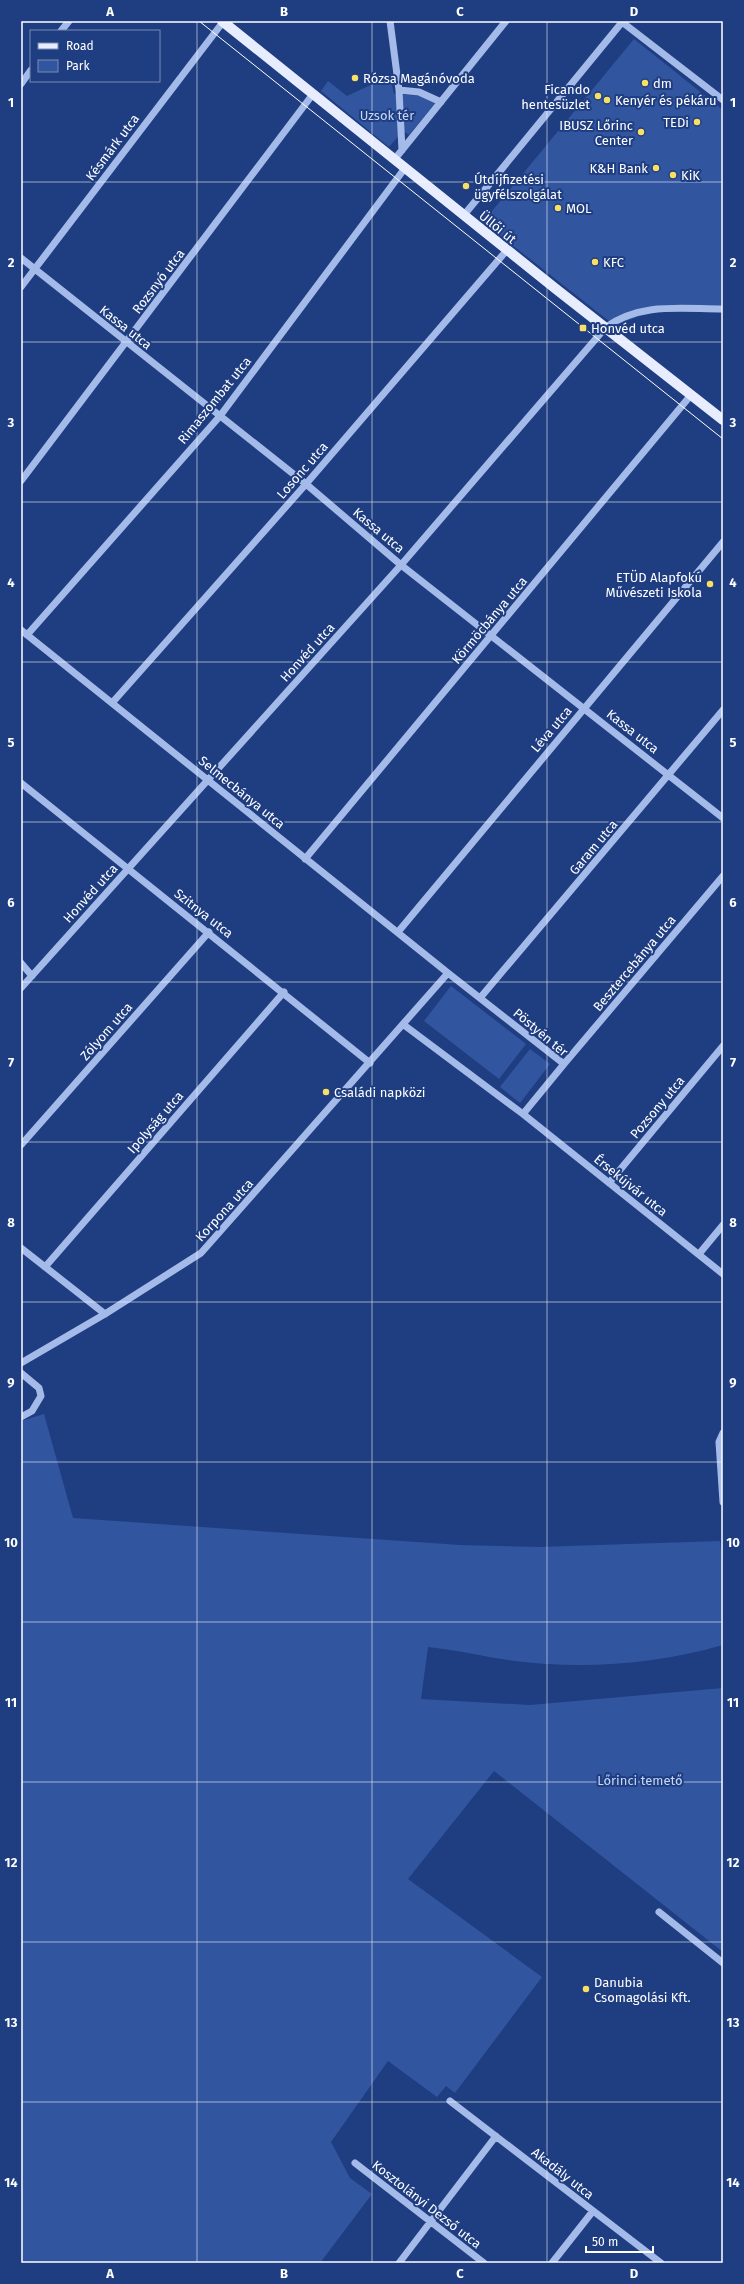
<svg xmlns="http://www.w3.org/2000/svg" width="744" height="2284" font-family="'Fira Sans',sans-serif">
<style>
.green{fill:#3255a0}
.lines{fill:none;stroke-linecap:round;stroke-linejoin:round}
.minor{stroke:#a4bae9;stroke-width:7}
.major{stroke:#e7edfe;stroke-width:10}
.tram{stroke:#fff;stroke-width:1}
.grid{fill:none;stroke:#fff;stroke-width:1;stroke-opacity:0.55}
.poi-dot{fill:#f7e064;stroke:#1f3d81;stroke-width:1.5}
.labels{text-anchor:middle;stroke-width:4;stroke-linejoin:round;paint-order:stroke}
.poi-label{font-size:13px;fill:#fff;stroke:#1f3d81;text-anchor:start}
.park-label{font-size:13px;fill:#c8d7f7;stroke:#1f3d81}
.street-label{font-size:13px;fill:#fff;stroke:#1f3d81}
.neatline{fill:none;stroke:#fff;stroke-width:1.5}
.grid-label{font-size:13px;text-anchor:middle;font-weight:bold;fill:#fff}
</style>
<rect width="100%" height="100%" fill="#1f3d81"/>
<!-- green -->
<path class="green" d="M 634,39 L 723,110 L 723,310 L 652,312 L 614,325 L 483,222 Z
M 390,76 L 394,94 L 424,96 L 435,103 L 409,135 L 403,131 L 389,147 L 321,91 L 328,81 L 347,96 Z
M 451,986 L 526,1044 L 499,1079 L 424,1021 Z
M 530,1049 L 550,1064 L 520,1103 L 500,1087 Z
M 44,1414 L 73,1518 L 460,1545 L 538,1547 L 720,1541 L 723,1573 L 723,1645 C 656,1664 584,1670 515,1661 C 486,1657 457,1650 428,1647 L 421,1699 L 530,1705 L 723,1688 L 723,1952 L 494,1771 L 408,1879 L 542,1977 L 455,2093 L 446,2086 L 437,2097 L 388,2061 L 331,2142 L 350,2178 L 372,2194 L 320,2263 L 21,2263 L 21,1421 Z"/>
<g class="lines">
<!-- minor -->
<path class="minor" d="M 390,21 L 399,90 L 402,150
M 622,22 L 723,100
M 61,31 L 69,21
M 21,84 L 31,70
M 399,90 L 419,92 L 441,102
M 394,160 L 506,21
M 464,215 L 623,21
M 21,258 L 306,484 L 401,565 L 723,818
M 21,287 L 223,22
M 21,481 L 313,94
M 21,630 L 448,973
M 27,635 L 220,416 L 405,168
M 112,703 L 306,484 L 507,250
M 21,783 L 370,1063
M 305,859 L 691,395
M 398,932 L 723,542
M 21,963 L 32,976
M 21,988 L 401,565 L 606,327 C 642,302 681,309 723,309
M 480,998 L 723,710
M 564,1064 L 723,876
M 523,1114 L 723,1274
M 21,1145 L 209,932
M 609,1183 L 723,1046
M 21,1248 L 105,1314
M 699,1254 L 723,1225
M 45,1267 L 284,992
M 21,1363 L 105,1314 L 201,1253 L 448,973 L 564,1064 L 523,1114 L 404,1025
M 21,1373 L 39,1388 L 41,1396 L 32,1411 L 21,1417
M 723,1433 L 719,1442 L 723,1502
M 659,1912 L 723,1963
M 450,2101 L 661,2263
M 355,2163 L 484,2263
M 399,2263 L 496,2136
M 552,2263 L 593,2211"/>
<!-- major -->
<path class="major" d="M 222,21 L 556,289 L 723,420"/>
<!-- tram -->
<path class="tram" d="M 199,21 L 723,439"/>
</g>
<!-- grid -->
<path class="grid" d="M 197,21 L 197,2263M 372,21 L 372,2263M 547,21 L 547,2263M 21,182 L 723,182M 21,342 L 723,342M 21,502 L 723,502M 21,662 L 723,662M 21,822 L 723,822M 21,982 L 723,982M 21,1142 L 723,1142M 21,1302 L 723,1302M 21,1462 L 723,1462M 21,1622 L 723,1622M 21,1782 L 723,1782M 21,1942 L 723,1942M 21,2102 L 723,2102"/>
<!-- markers -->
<g class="poi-dot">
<circle cx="355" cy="78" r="4"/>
<circle cx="645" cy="83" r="4"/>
<circle cx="598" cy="96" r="4"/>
<circle cx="607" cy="100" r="4"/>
<circle cx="697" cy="122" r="4"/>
<circle cx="641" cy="132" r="4"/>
<circle cx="656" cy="168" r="4"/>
<circle cx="673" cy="175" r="4"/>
<circle cx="466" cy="186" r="4"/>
<circle cx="558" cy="208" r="4"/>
<circle cx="595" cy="262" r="4"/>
<rect x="579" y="324" width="8" height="8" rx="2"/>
<circle cx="710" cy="584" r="4"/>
<circle cx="326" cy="1092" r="4"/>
<circle cx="586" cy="1989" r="4"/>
</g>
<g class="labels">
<!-- poi labels -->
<g class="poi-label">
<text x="363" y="83">Rózsa Magánóvoda</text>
<text x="653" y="88">dm</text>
<text x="590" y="94" text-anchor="end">Ficando<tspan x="590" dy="15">hentesüzlet</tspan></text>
<text x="615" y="105">Kenyér és pékáru</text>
<text x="689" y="127" text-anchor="end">TEDi</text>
<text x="633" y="130" text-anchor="end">IBUSZ Lőrinc<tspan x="633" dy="15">Center</tspan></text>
<text x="648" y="173" text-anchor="end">K&amp;H Bank</text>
<text x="681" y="180">KiK</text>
<text x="474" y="184">Útdíjfizetési<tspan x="474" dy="15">ügyfélszolgálat</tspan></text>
<text x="566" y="213">MOL</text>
<text x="603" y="267">KFC</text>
<text x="591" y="333">Honvéd utca</text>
<text x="702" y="582" text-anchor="end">ETÜD Alapfokú<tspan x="702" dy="15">Művészeti Iskola</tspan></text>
<text x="334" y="1097">Családi napközi</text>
<text x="594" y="1987">Danubia<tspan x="594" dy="15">Csomagolási Kft.</tspan></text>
</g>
<!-- park labels -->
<g class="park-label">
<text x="387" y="120">Uzsok tér</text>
<text x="640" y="1785">Lőrinci temető</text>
</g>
<!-- street labels -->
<g class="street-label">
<text transform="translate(112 147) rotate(-53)" y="5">Késmárk utca</text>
<text transform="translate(498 227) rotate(39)" y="5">Üllői út</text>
<text transform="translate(158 281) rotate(-53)" y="5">Rozsnyó utca</text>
<text transform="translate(126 327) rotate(38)" y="5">Kassa utca</text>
<text transform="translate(214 400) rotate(-51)" y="5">Rimaszombat utca</text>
<text transform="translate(302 470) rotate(-49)" y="5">Losonc utca</text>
<text transform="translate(379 530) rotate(40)" y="5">Kassa utca</text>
<text transform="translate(489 620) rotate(-50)" y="5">Körmöcbánya utca</text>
<text transform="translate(307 652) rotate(-48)" y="5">Honvéd utca</text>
<text transform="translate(551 729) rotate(-50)" y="5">Léva utca</text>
<text transform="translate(633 731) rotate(38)" y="5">Kassa utca</text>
<text transform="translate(242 792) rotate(39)" y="5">Selmecbánya utca</text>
<text transform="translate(593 847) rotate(-50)" y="5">Garam utca</text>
<text transform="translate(90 893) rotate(-48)" y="5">Honvéd utca</text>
<text transform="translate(204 913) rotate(38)" y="5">Szitnya utca</text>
<text transform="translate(634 963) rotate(-50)" y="5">Besztercebánya utca</text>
<text transform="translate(106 1031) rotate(-49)" y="5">Zólyom utca</text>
<text transform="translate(541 1032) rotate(40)" y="5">Pöstyén tér</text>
<text transform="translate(657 1107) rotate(-50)" y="5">Pozsony utca</text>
<text transform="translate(155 1122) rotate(-49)" y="5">Ipolyság utca</text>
<text transform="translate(631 1185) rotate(39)" y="5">Érsekújvár utca</text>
<text transform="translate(224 1210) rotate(-48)" y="5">Korpona utca</text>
<text transform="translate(563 2173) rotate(38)" y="5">Akadály utca</text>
<text transform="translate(427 2204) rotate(38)" y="5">Kosztolányi Dezső utca</text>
</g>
</g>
<!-- border -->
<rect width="744" height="2284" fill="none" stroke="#1f3d81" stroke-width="44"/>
<!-- legend -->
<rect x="30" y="30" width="130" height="52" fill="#1f3d81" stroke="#798bb3"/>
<rect x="38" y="43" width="20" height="6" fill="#e7edfe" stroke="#798bb3"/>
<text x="66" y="50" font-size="12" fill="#ffffff">Road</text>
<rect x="38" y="60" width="20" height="12" fill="#3255a0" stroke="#798bb3"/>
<text x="66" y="70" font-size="12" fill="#ffffff">Park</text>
<!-- scale -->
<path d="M586 2246v6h67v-6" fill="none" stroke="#ffffff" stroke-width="2"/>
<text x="592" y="2246" font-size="12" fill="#ffffff" stroke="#1f3d81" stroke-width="3" paint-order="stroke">50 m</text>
<rect x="22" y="22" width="700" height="2240" class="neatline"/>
<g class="grid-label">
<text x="110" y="16">A</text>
<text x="284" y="16">B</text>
<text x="460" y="16">C</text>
<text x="634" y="16">D</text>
<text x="11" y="107">1</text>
<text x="733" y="107">1</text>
<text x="11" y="267">2</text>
<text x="733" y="267">2</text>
<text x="11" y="427">3</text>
<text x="733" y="427">3</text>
<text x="11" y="587">4</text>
<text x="733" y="587">4</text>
<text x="11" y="747">5</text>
<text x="733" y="747">5</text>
<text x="11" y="907">6</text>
<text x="733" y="907">6</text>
<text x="11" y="1067">7</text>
<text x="733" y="1067">7</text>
<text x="11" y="1227">8</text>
<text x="733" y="1227">8</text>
<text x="11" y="1387">9</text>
<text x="733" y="1387">9</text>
<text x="11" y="1547">10</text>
<text x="733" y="1547">10</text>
<text x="11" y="1707">11</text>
<text x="733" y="1707">11</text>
<text x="11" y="1867">12</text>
<text x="733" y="1867">12</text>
<text x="11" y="2027">13</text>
<text x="733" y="2027">13</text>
<text x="11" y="2187">14</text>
<text x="733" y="2187">14</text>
<text x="110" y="2278">A</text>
<text x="284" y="2278">B</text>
<text x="460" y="2278">C</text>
<text x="634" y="2278">D</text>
</g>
</svg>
